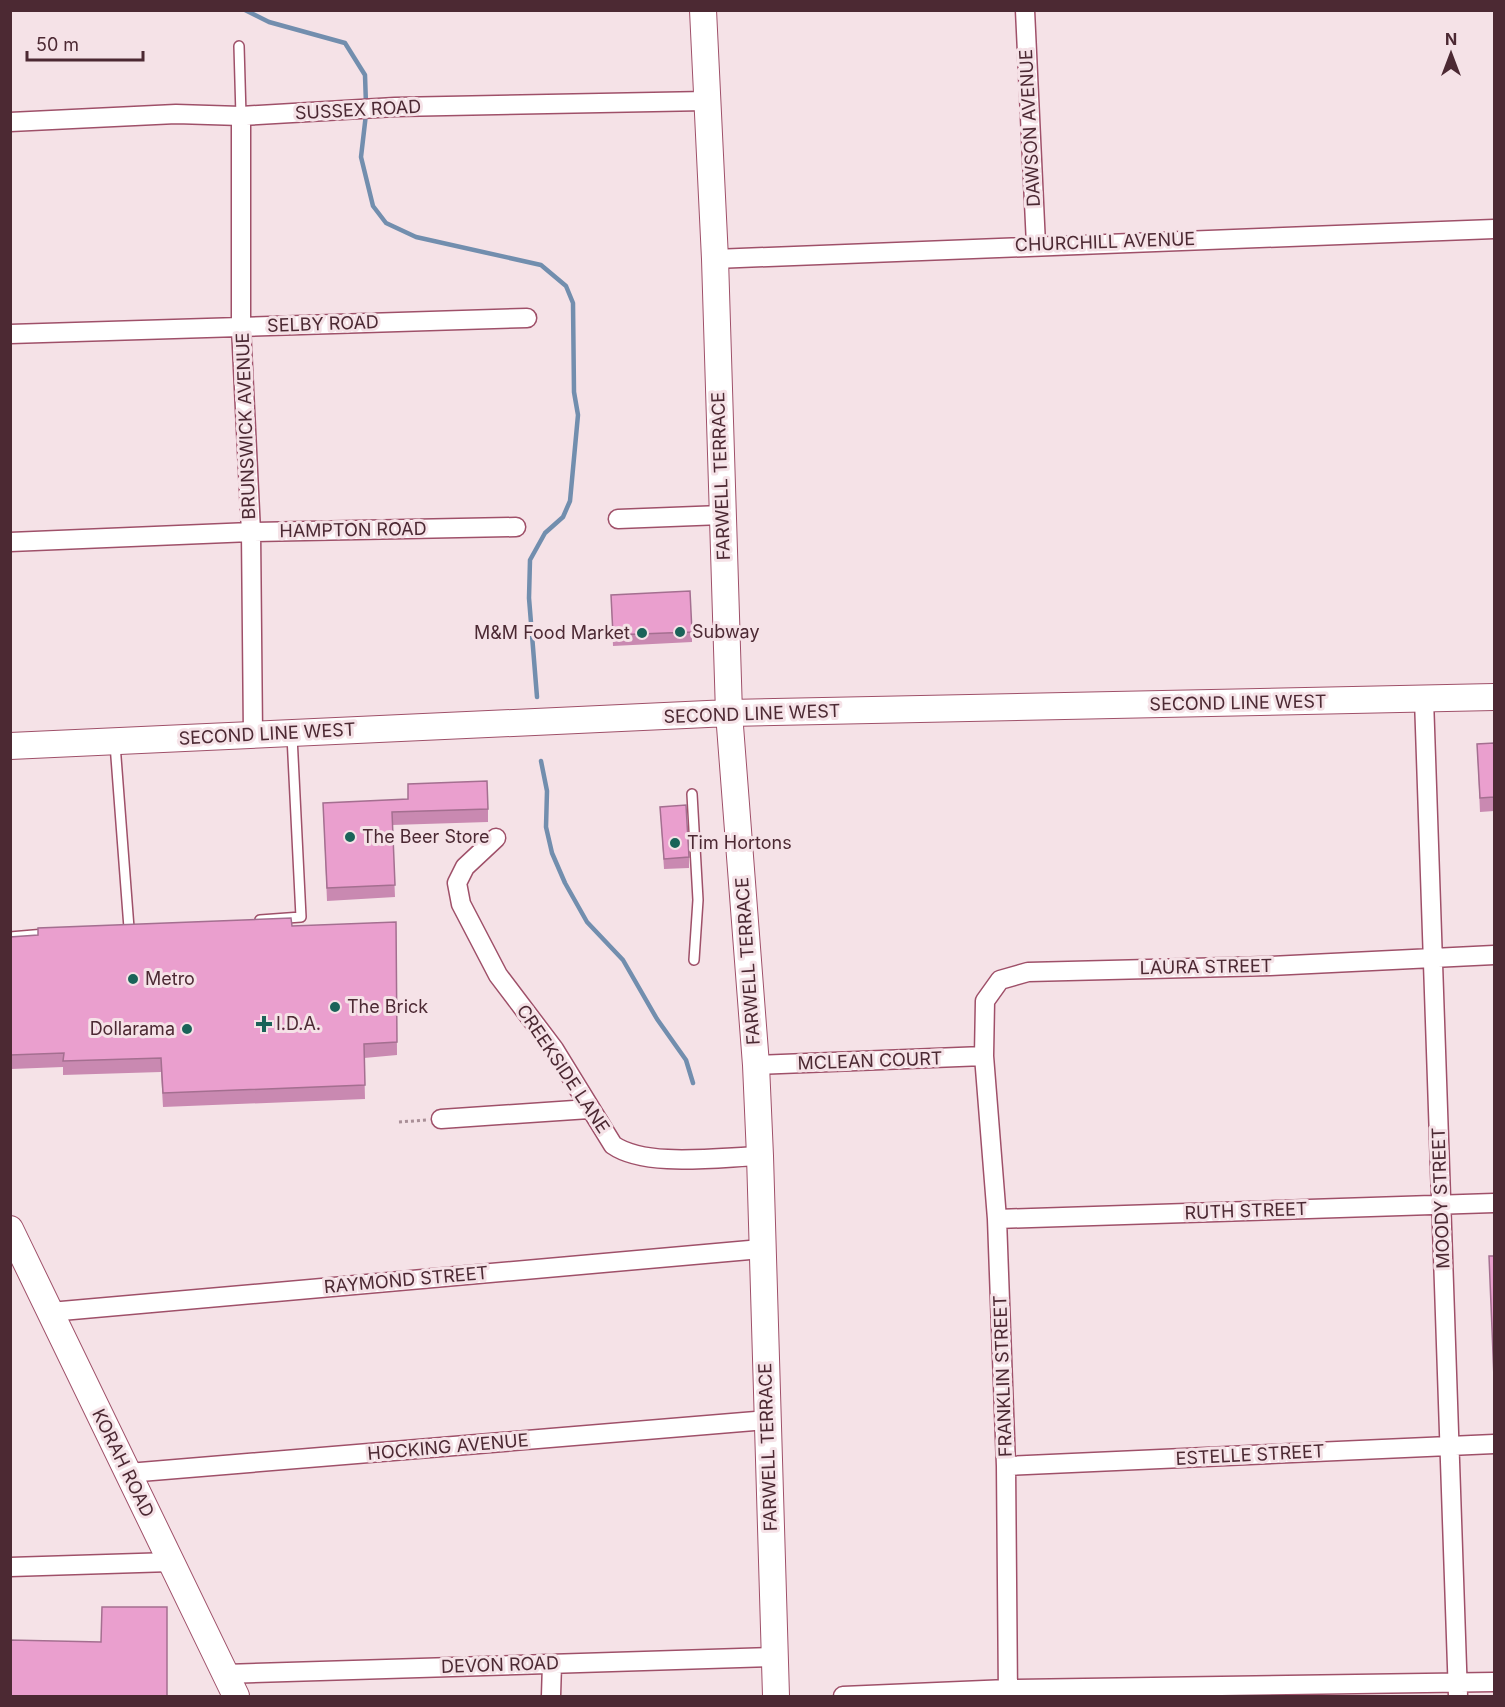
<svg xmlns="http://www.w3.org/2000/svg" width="1505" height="1707" font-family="Inter,sans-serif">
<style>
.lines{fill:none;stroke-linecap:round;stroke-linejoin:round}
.stream{stroke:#728eae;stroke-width:4.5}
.lane-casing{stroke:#9f5069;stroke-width:12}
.street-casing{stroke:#9f5069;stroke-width:21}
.secondary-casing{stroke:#9f5069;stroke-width:28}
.path{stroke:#a98f97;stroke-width:3;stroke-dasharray:3 3;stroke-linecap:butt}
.lane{stroke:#fff;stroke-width:9}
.street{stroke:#fff;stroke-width:18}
.secondary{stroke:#fff;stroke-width:26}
.wall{fill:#c989b1}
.building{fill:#ea9fce;stroke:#a46f90;stroke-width:1.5}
.poi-dot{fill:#1a6359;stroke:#f5e2e7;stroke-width:2}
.labels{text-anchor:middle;stroke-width:6;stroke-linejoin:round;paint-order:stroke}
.street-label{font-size:18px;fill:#4c2933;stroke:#f5e2e7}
.poi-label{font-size:18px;fill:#4c2933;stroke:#f5e2e7;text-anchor:start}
</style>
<rect width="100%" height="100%" fill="#f5e2e7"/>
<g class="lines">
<!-- stream -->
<path class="stream" d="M 245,10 L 269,22 L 345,43 L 365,75 L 366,105
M 366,114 L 361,157 L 373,206 L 386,223 L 416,237 L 541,265 L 566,286 L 573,303 L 574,392 L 578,415 L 570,501 L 563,517 L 545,533 L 530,560 L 529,598 L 537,697
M 541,761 L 547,791 L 546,827 L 552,853 L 565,883 L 587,922 L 623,960 L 657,1019 L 686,1060 L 693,1083"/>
<!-- lane casing -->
<g class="lane-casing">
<path id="lane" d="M 239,46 L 241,116
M 115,744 L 129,928
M 692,794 L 698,900 L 694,960
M 260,920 L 301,917 L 292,736
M 10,937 L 45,934"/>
</g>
<!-- street casing -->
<g class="street-casing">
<path id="street" d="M 1025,10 L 1036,245
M 241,116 L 241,327 L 251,532 L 253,735
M 10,122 L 176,114 L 241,116 L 395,107 L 706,101
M 715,259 L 1494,229
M 10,334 L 527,318
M 618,519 L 722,515
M 10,542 L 251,532 L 516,527
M 1424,699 L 1458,1696
M 496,838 L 465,867 L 457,883 L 461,904 L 498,975 L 554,1049 L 613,1145 C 646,1168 720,1157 760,1156
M 756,1065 L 984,1056
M 441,1119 L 589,1109
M 997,1219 L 1494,1203
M 50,1312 L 761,1249
M 1006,1466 L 1494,1444
M 128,1473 L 768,1420
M 10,1567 L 171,1562
M 225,1674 L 775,1657
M 551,1696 L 552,1664
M 843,1696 L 1008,1689 L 1494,1682
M 1008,1696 L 1006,1466 L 997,1219 L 984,1056 L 985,1001 L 1000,980 L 1028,972 L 1270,966 L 1494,955"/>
</g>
<!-- secondary casing -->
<g class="secondary-casing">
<path id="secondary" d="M 703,10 L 715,259 L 729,713 L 756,1065 L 760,1156 L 776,1696
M 10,746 L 729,713 L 1494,697
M 10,1229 L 236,1696"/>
</g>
<!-- path -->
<path class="path" d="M 399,1122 L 427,1120"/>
<!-- lane -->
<use href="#lane" class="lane"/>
<!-- street -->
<use href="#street" class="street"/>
<!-- secondary -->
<use href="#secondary" class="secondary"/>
</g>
<!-- wall -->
<path class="wall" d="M 611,595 L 692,632 L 692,642 L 613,646 Z
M 1494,743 L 1494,811 L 1480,812 L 1477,744 Z
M 323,803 L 488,809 L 488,822 L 392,825 L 395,897 L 327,901 Z
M 660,807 L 689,857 L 689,868 L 664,869 Z
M 396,922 L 397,1055 L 364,1058 L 365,1099 L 163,1107 L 161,1072 L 63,1075 L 63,1067 L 11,1069 L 10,937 Z"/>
<!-- building -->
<path class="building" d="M 690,591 L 692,632 L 613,635 L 611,595 Z
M 1494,743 L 1494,797 L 1480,798 L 1477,744 Z
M 487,781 L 488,809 L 392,812 L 395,885 L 327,888 L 323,803 L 408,799 L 408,784 Z
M 686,805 L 689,857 L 664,859 L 660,807 Z
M 291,918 L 292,926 L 396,922 L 397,1042 L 364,1044 L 365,1085 L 163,1093 L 161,1058 L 63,1061 L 64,1053 L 10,1055 L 10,937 L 38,935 L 38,928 Z
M 1489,1256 L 1494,1256 L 1494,1378 Z
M 102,1607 L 167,1607 L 167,1696 L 10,1696 L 10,1640 L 101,1642 Z"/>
<!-- markers -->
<g class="poi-dot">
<circle cx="680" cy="632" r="6"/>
<circle cx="642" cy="633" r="6"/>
<circle cx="350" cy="837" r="6"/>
<circle cx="675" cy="843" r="6"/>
<circle cx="133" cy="979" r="6"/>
<circle cx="335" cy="1007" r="6"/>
<path d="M261 1015h6v6h6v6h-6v6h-6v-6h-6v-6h6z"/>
<circle cx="187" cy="1029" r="6"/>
</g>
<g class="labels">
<!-- street labels -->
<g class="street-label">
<text transform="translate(358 110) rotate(-3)" y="6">SUSSEX ROAD</text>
<text transform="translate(1030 128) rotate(-93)" y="6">DAWSON AVENUE</text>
<text transform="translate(1105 242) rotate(-2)" y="6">CHURCHILL AVENUE</text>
<text transform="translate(323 324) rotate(-2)" y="6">SELBY ROAD</text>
<text transform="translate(246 426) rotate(-92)" y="6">BRUNSWICK AVENUE</text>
<text transform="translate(721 476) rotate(-92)" y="6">FARWELL TERRACE</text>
<text transform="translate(353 530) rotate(-1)" y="6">HAMPTON ROAD</text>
<text transform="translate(1238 703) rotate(-1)" y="6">SECOND LINE WEST</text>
<text transform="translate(752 714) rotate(-2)" y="6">SECOND LINE WEST</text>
<text transform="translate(267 734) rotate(-3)" y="6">SECOND LINE WEST</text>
<text transform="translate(748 961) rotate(-94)" y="6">FARWELL TERRACE</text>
<text transform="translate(1206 967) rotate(-1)" y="6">LAURA STREET</text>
<text transform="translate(870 1061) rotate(-2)" y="6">MCLEAN COURT</text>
<text transform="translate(563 1069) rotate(56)" y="6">CREEKSIDE LANE</text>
<text transform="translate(1441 1198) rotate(-92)" y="6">MOODY STREET</text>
<text transform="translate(1246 1211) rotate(-2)" y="6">RUTH STREET</text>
<text transform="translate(406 1280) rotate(-5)" y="6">RAYMOND STREET</text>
<text transform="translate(1003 1376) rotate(-92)" y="6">FRANKLIN STREET</text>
<text transform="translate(448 1447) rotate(-5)" y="6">HOCKING AVENUE</text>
<text transform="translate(768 1447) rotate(-92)" y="6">FARWELL TERRACE</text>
<text transform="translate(1250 1455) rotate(-3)" y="6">ESTELLE STREET</text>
<text transform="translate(123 1463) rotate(64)" y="6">KORAH ROAD</text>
<text transform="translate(500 1665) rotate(-2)" y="6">DEVON ROAD</text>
</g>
<!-- poi labels -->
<g class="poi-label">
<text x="692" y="638">Subway</text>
<text x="630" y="639" text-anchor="end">M&amp;M Food Market</text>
<text x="362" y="843">The Beer Store</text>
<text x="687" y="849">Tim Hortons</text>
<text x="145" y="985">Metro</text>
<text x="347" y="1013">The Brick</text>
<text x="276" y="1030">I.D.A.</text>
<text x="175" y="1035" text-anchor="end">Dollarama</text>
</g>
</g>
<!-- border -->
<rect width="1505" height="1707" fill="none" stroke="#4c2933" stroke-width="24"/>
<!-- north arrow -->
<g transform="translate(1451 54)" stroke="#f5e2e7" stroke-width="4.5" paint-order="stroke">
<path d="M0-4.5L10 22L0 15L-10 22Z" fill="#4c2933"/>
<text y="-9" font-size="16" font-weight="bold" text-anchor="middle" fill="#4c2933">N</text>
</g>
<!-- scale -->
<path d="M27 51v9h116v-9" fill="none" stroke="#4c2933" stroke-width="3"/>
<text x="36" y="51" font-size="18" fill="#4c2933" stroke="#f5e2e7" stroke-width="4.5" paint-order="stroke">50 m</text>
</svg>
